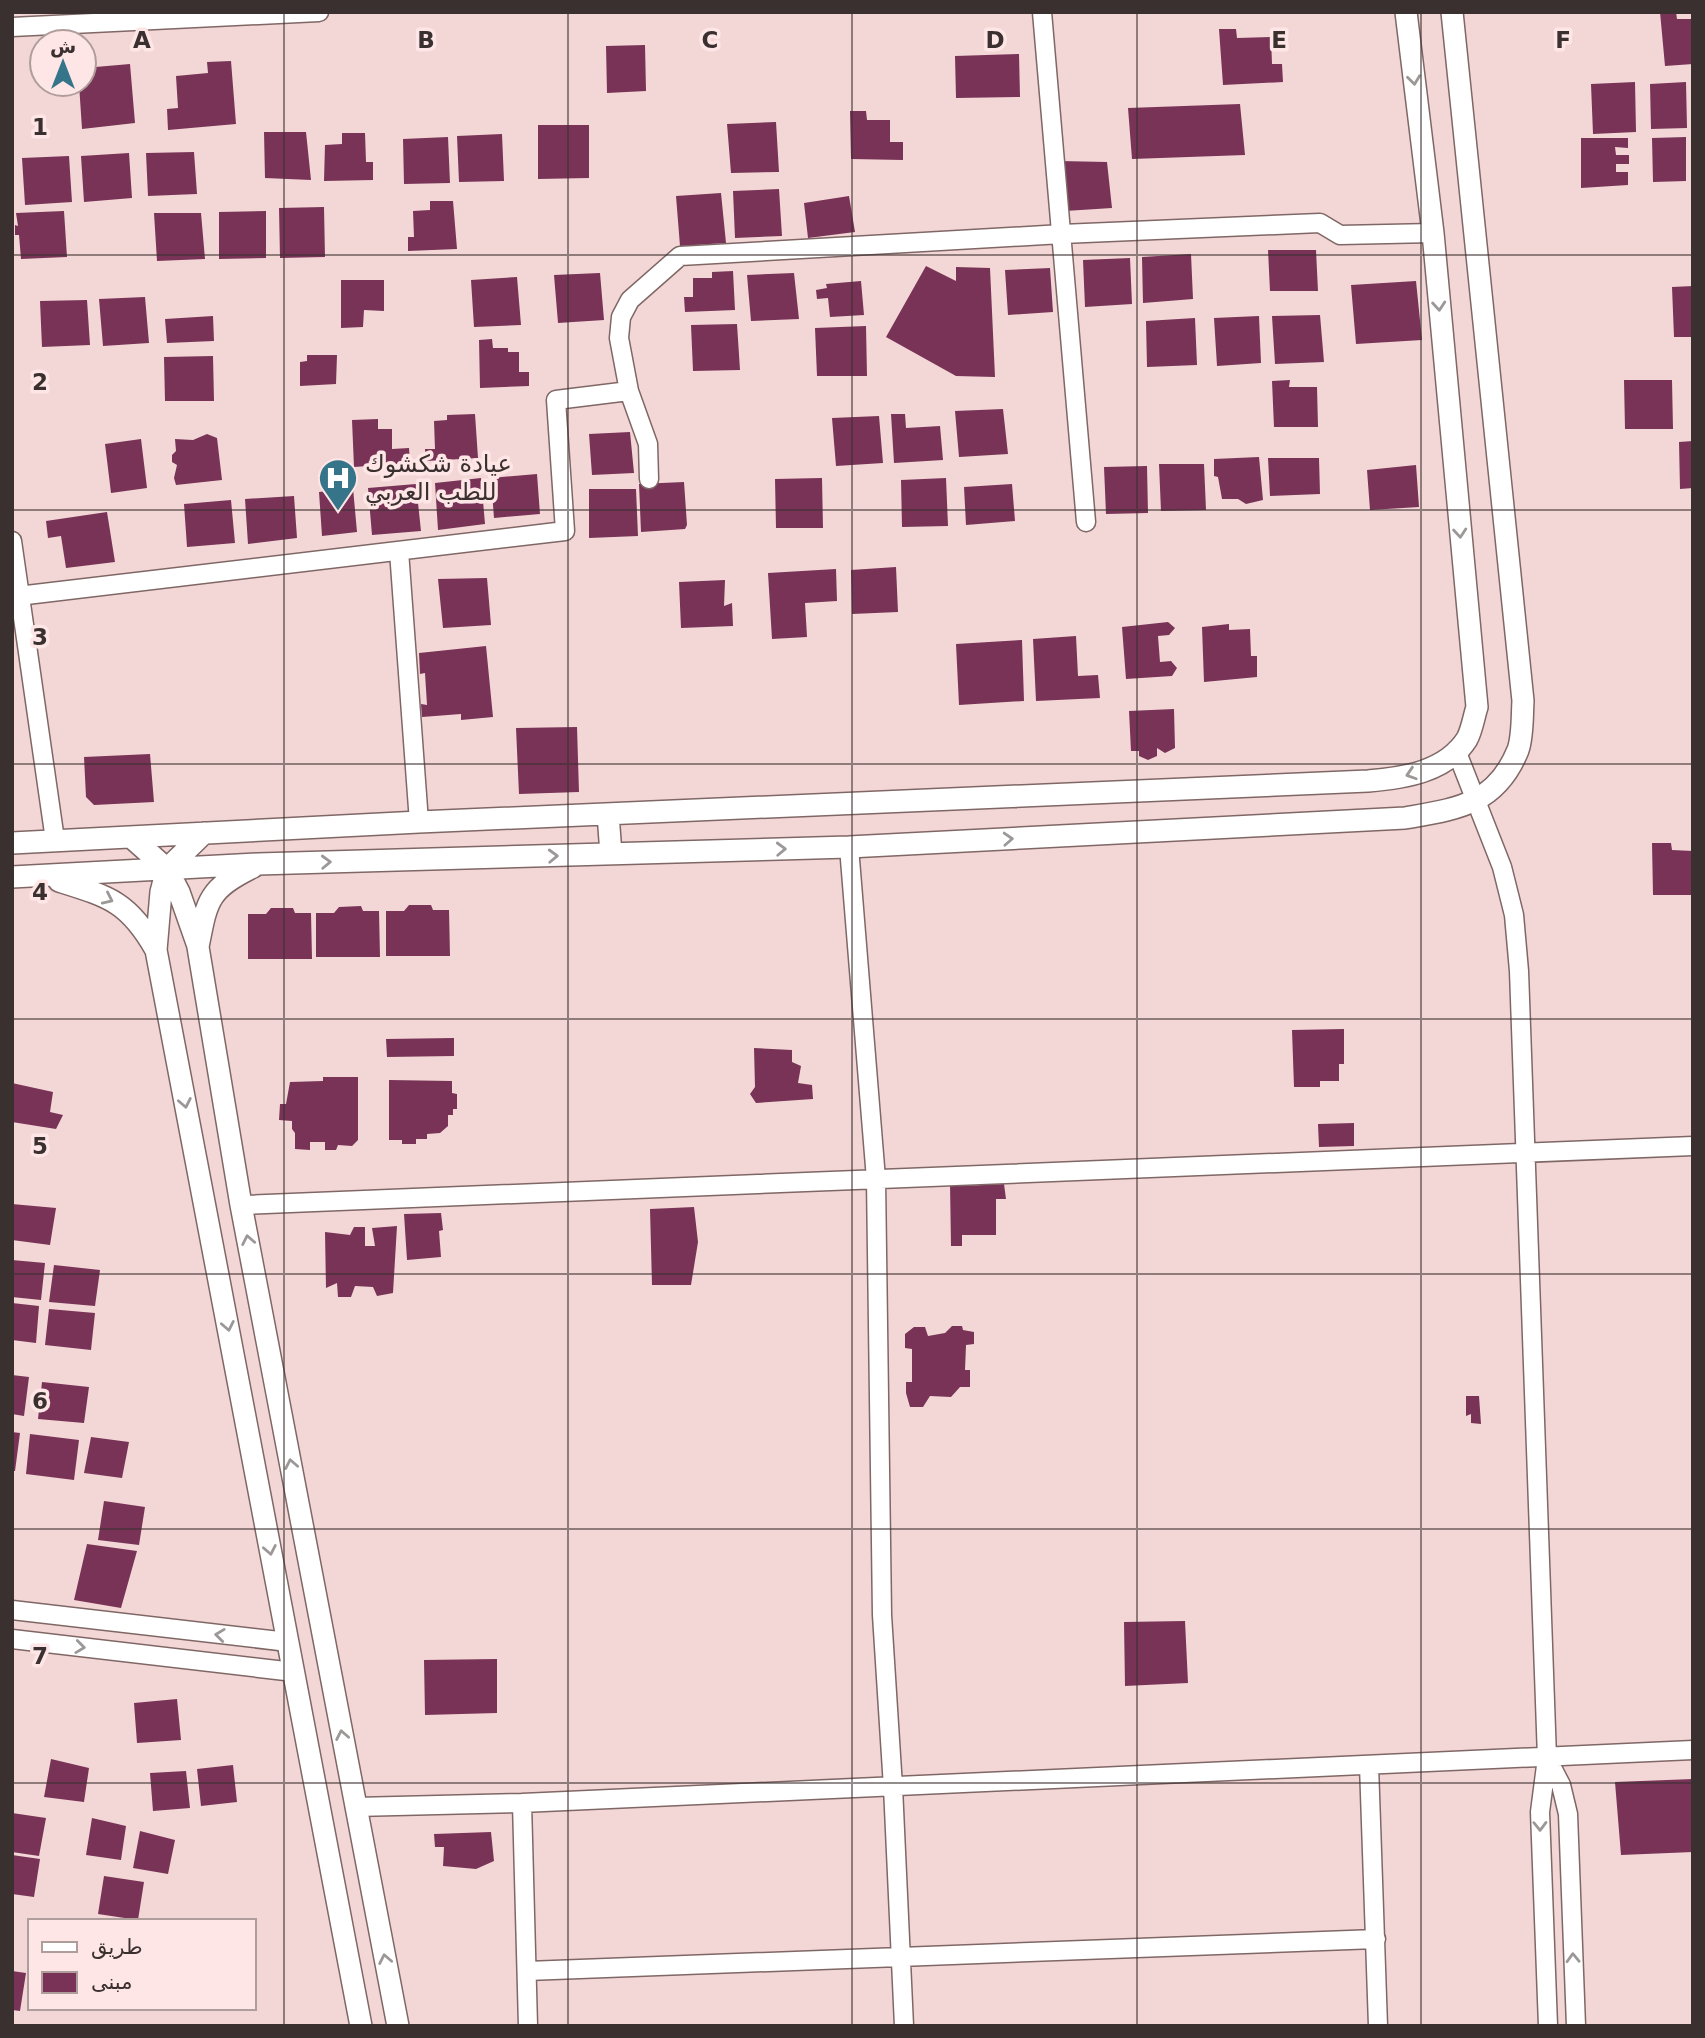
<svg xmlns="http://www.w3.org/2000/svg" width="1705" height="2038" font-family="'DejaVu Sans',Cairo,sans-serif">
<style>
.building{fill:#783357}
.lines{fill:none;stroke-linecap:round;stroke-linejoin:round}
.minor-casing{stroke:#7f6765;stroke-width:21}
.tertiary-casing{stroke:#7f6765;stroke-width:24}
.minor{stroke:#fff;stroke-width:18}
.tertiary{stroke:#fff;stroke-width:21}
.oneway{stroke:#9c9897}
.grid{fill:none;stroke:#3a302f;stroke-width:2;stroke-opacity:0.55}
.labels{text-anchor:middle;stroke-width:7;stroke-linejoin:round;paint-order:stroke}
.poi-label{font-size:24px;fill:#3a302f;stroke:#fde6e5;text-anchor:start}
.grid-label{font-size:23px;text-anchor:middle;font-weight:bold;fill:#3a302f;stroke:#fde6e5;stroke-width:7;stroke-linejoin:round;paint-order:stroke}
</style>
<rect width="100%" height="100%" fill="#f3d7d6"/>
<!-- building -->
<path class="building" d="M 1660,12 L 1676,12 L 1677,19 L 1693,19 L 1693,64 L 1665,66 Z
M 1219,29 L 1236,29 L 1237,38 L 1271,37 L 1272,64 L 1282,64 L 1283,82 L 1223,85 Z
M 645,45 L 646,91 L 607,93 L 606,46 Z
M 1019,54 L 1020,97 L 956,98 L 955,56 Z
M 231,61 L 236,124 L 168,130 L 167,109 L 178,108 L 176,76 L 208,73 L 207,62 Z
M 130,64 L 135,123 L 82,129 L 79,84 L 84,84 L 84,68 Z
M 1635,82 L 1636,132 L 1593,134 L 1591,84 Z
M 1686,82 L 1687,128 L 1651,129 L 1650,84 Z
M 1240,104 L 1245,155 L 1132,159 L 1128,108 Z
M 850,111 L 866,111 L 867,120 L 890,120 L 890,142 L 903,142 L 903,160 L 851,159 Z
M 776,122 L 779,172 L 731,173 L 727,124 Z
M 538,125 L 589,125 L 589,178 L 538,179 Z
M 264,132 L 306,132 L 311,180 L 265,178 Z
M 342,133 L 365,133 L 366,162 L 373,162 L 373,180 L 324,181 L 325,145 L 342,144 Z
M 502,134 L 504,181 L 459,182 L 457,136 Z
M 448,137 L 450,183 L 404,184 L 403,139 Z
M 1686,137 L 1686,181 L 1653,182 L 1652,138 Z
M 1581,138 L 1628,138 L 1628,148 L 1615,147 L 1616,155 L 1629,155 L 1629,164 L 1616,164 L 1616,172 L 1628,172 L 1628,185 L 1581,188 Z
M 194,152 L 197,194 L 148,196 L 146,153 Z
M 129,153 L 132,198 L 84,202 L 81,156 Z
M 69,156 L 72,202 L 25,205 L 22,158 Z
M 1060,161 L 1107,162 L 1112,208 L 1065,211 Z
M 779,189 L 782,236 L 735,238 L 733,191 Z
M 721,193 L 726,243 L 680,246 L 676,196 Z
M 849,196 L 855,232 L 808,238 L 804,203 Z
M 430,201 L 453,201 L 457,249 L 408,251 L 408,237 L 414,237 L 413,211 L 430,210 Z
M 324,207 L 325,257 L 280,258 L 279,208 Z
M 64,211 L 67,257 L 21,259 L 19,235 L 15,235 L 15,225 L 18,226 L 16,213 Z
M 266,211 L 266,258 L 219,259 L 219,212 Z
M 154,213 L 201,213 L 205,259 L 157,261 Z
M 1268,250 L 1316,250 L 1318,291 L 1270,291 Z
M 1191,254 L 1193,299 L 1143,303 L 1142,257 Z
M 1130,258 L 1132,304 L 1085,307 L 1083,260 Z
M 926,266 L 956,281 L 956,267 L 990,268 L 995,377 L 956,376 L 886,337 Z
M 1050,268 L 1053,312 L 1008,315 L 1005,270 Z
M 733,271 L 735,310 L 685,312 L 684,297 L 693,297 L 693,278 L 712,278 L 712,272 Z
M 600,273 L 604,320 L 558,323 L 554,275 Z
M 794,273 L 799,319 L 751,321 L 747,275 Z
M 517,277 L 521,325 L 474,327 L 471,280 Z
M 341,280 L 384,280 L 384,311 L 364,310 L 363,327 L 341,328 Z
M 861,281 L 864,315 L 830,317 L 828,298 L 817,299 L 816,290 L 827,288 L 826,284 Z
M 1416,281 L 1422,340 L 1356,344 L 1351,285 Z
M 1693,286 L 1693,337 L 1674,337 L 1672,287 Z
M 145,297 L 149,343 L 103,346 L 99,299 Z
M 87,300 L 90,345 L 42,347 L 40,301 Z
M 1320,315 L 1324,362 L 1275,364 L 1272,316 Z
M 213,316 L 214,341 L 167,343 L 165,319 Z
M 1259,316 L 1261,363 L 1217,366 L 1214,318 Z
M 1195,318 L 1197,365 L 1147,367 L 1146,321 Z
M 737,324 L 740,370 L 693,371 L 691,325 Z
M 866,326 L 867,376 L 817,376 L 815,328 Z
M 492,339 L 493,348 L 508,348 L 508,352 L 519,352 L 519,372 L 529,372 L 529,386 L 480,388 L 479,340 Z
M 307,355 L 337,355 L 336,384 L 300,386 L 300,362 L 307,361 Z
M 213,356 L 214,401 L 165,401 L 164,357 Z
M 1290,380 L 1289,387 L 1317,387 L 1318,427 L 1274,427 L 1272,381 Z
M 1624,380 L 1672,380 L 1673,429 L 1625,429 Z
M 1003,409 L 1008,454 L 959,457 L 955,411 Z
M 475,414 L 478,458 L 426,461 L 425,449 L 435,449 L 434,421 L 447,420 L 447,415 Z
M 891,414 L 905,414 L 906,428 L 940,426 L 943,460 L 894,463 Z
M 879,416 L 883,463 L 836,466 L 832,418 Z
M 378,419 L 378,429 L 392,429 L 392,449 L 409,448 L 410,463 L 354,467 L 352,420 Z
M 630,432 L 634,473 L 592,475 L 589,434 Z
M 207,434 L 217,438 L 222,480 L 176,485 L 174,478 L 177,465 L 172,462 L 172,455 L 176,451 L 175,439 L 193,440 Z
M 141,439 L 147,488 L 111,493 L 105,444 Z
M 1693,441 L 1693,488 L 1680,489 L 1679,442 Z
M 1259,457 L 1263,500 L 1246,504 L 1238,499 L 1222,499 L 1218,477 L 1214,476 L 1214,459 Z
M 1268,458 L 1319,458 L 1320,494 L 1270,496 Z
M 1159,464 L 1204,464 L 1206,510 L 1161,511 Z
M 1416,465 L 1419,507 L 1370,510 L 1367,470 Z
M 1147,466 L 1148,513 L 1106,514 L 1104,467 Z
M 537,474 L 540,514 L 494,518 L 491,478 Z
M 481,478 L 485,524 L 438,530 L 435,483 Z
M 822,478 L 823,528 L 776,528 L 775,479 Z
M 946,478 L 948,526 L 902,527 L 901,480 Z
M 684,482 L 687,525 L 685,529 L 641,532 L 639,484 Z
M 416,484 L 421,531 L 372,535 L 368,488 Z
M 1012,484 L 1015,521 L 966,525 L 964,487 Z
M 353,488 L 357,532 L 322,536 L 319,492 Z
M 589,489 L 636,489 L 638,536 L 589,538 Z
M 294,496 L 297,538 L 248,544 L 245,499 Z
M 231,500 L 235,543 L 187,547 L 184,504 Z
M 107,512 L 115,562 L 66,568 L 61,536 L 48,538 L 46,521 Z
M 896,567 L 898,612 L 852,614 L 851,570 Z
M 836,569 L 837,601 L 805,603 L 807,637 L 772,639 L 768,573 Z
M 487,578 L 491,625 L 443,628 L 438,579 Z
M 725,580 L 724,606 L 732,603 L 733,626 L 681,628 L 679,582 Z
M 1168,622 L 1175,628 L 1169,635 L 1158,636 L 1160,662 L 1171,661 L 1177,668 L 1172,676 L 1126,679 L 1122,627 Z
M 1229,624 L 1229,630 L 1250,629 L 1251,656 L 1257,656 L 1257,677 L 1204,682 L 1202,627 Z
M 1076,636 L 1078,676 L 1098,675 L 1100,698 L 1036,701 L 1033,639 Z
M 1022,640 L 1024,701 L 959,705 L 956,644 Z
M 486,646 L 493,717 L 461,720 L 461,714 L 422,717 L 421,704 L 427,705 L 425,673 L 420,674 L 419,653 Z
M 1174,709 L 1175,748 L 1165,753 L 1157,748 L 1157,756 L 1148,760 L 1139,756 L 1139,751 L 1131,751 L 1129,711 Z
M 577,727 L 579,792 L 519,794 L 516,728 Z
M 150,754 L 154,802 L 94,805 L 86,797 L 84,757 Z
M 1652,843 L 1671,843 L 1672,850 L 1693,851 L 1693,895 L 1653,895 Z
M 409,905 L 431,905 L 433,910 L 449,910 L 450,956 L 386,956 L 386,911 L 404,911 Z
M 361,906 L 363,911 L 379,911 L 380,957 L 316,957 L 316,913 L 334,913 L 339,907 Z
M 271,908 L 293,908 L 295,913 L 311,913 L 312,959 L 248,959 L 248,914 L 266,914 Z
M 1344,1029 L 1344,1064 L 1339,1064 L 1339,1081 L 1320,1081 L 1320,1087 L 1294,1087 L 1292,1030 Z
M 454,1038 L 454,1056 L 387,1057 L 386,1039 Z
M 754,1048 L 792,1050 L 792,1062 L 801,1066 L 798,1083 L 812,1085 L 813,1099 L 756,1103 L 750,1094 L 755,1087 Z
M 323,1077 L 358,1077 L 358,1140 L 352,1146 L 338,1145 L 336,1150 L 325,1150 L 325,1142 L 310,1142 L 310,1150 L 295,1149 L 295,1133 L 292,1129 L 292,1121 L 279,1120 L 280,1104 L 286,1104 L 290,1082 L 323,1081 Z
M 389,1080 L 452,1081 L 452,1093 L 457,1094 L 457,1109 L 453,1109 L 453,1115 L 448,1115 L 448,1126 L 440,1133 L 427,1134 L 427,1139 L 416,1139 L 416,1144 L 402,1144 L 402,1140 L 389,1140 Z
M 12,1083 L 53,1092 L 50,1112 L 63,1115 L 56,1129 L 12,1122 L 12,1100 L 14,1098 Z
M 1354,1123 L 1354,1146 L 1319,1147 L 1318,1124 Z
M 963,1181 L 963,1186 L 1004,1184 L 1006,1199 L 996,1199 L 996,1235 L 962,1235 L 962,1246 L 951,1246 L 950,1183 Z
M 12,1204 L 56,1208 L 50,1245 L 12,1240 Z
M 694,1207 L 698,1242 L 691,1285 L 652,1285 L 650,1209 Z
M 441,1213 L 443,1230 L 439,1231 L 441,1257 L 407,1260 L 404,1214 Z
M 397,1226 L 393,1293 L 377,1296 L 373,1287 L 355,1286 L 351,1297 L 338,1297 L 337,1283 L 326,1288 L 325,1232 L 350,1235 L 354,1227 L 365,1227 L 365,1246 L 375,1246 L 372,1228 Z
M 12,1260 L 45,1263 L 41,1300 L 12,1297 Z
M 54,1265 L 100,1270 L 95,1306 L 49,1302 Z
M 12,1303 L 39,1306 L 36,1343 L 12,1340 Z
M 49,1309 L 95,1313 L 91,1350 L 45,1345 Z
M 952,1326 L 962,1326 L 963,1330 L 974,1332 L 974,1344 L 966,1345 L 965,1370 L 970,1370 L 970,1387 L 960,1387 L 951,1397 L 930,1396 L 923,1407 L 910,1407 L 906,1393 L 906,1382 L 912,1382 L 912,1349 L 905,1348 L 905,1334 L 914,1327 L 925,1327 L 928,1336 L 945,1333 Z
M 12,1375 L 29,1377 L 24,1416 L 12,1414 Z
M 42,1382 L 89,1387 L 84,1423 L 38,1419 Z
M 1466,1396 L 1479,1396 L 1481,1424 L 1471,1423 L 1471,1414 L 1466,1416 Z
M 12,1432 L 20,1433 L 15,1471 L 12,1471 Z
M 30,1434 L 79,1440 L 74,1480 L 26,1474 Z
M 91,1437 L 129,1442 L 122,1478 L 84,1473 Z
M 104,1501 L 145,1507 L 139,1545 L 98,1540 Z
M 87,1544 L 137,1551 L 121,1608 L 74,1600 Z
M 1185,1621 L 1188,1683 L 1125,1686 L 1124,1622 Z
M 497,1659 L 497,1713 L 425,1715 L 424,1660 Z
M 177,1699 L 181,1740 L 137,1743 L 134,1703 Z
M 51,1759 L 89,1768 L 84,1802 L 44,1797 Z
M 233,1765 L 237,1802 L 201,1806 L 197,1769 Z
M 186,1771 L 190,1808 L 153,1811 L 150,1773 Z
M 1693,1779 L 1693,1852 L 1621,1855 L 1615,1782 Z
M 12,1813 L 46,1818 L 39,1856 L 12,1852 Z
M 92,1818 L 126,1826 L 121,1860 L 86,1855 Z
M 140,1831 L 175,1840 L 168,1874 L 133,1868 Z
M 491,1832 L 494,1861 L 476,1869 L 443,1866 L 444,1847 L 435,1847 L 434,1834 Z
M 12,1855 L 40,1859 L 34,1897 L 12,1894 Z
M 104,1876 L 144,1882 L 138,1920 L 98,1914 Z
M 12,1971 L 26,1973 L 20,2011 L 12,2010 Z"/>
<g class="lines">
<!-- minor casing -->
<g class="minor-casing">
<path id="minor" d="M 1042,12 L 1086,522
M 12,27 L 319,12
M 629,391 L 648,444 L 649,479
M 12,541 L 55,840
M 399,551 L 419,822
M 18,596 L 565,531 L 556,400 L 629,391 L 619,338 L 621,317 L 630,300 L 680,256 L 1062,234 L 1320,223 L 1340,235 L 1433,233
M 1456,750 L 1502,867 L 1514,915 L 1519,971 L 1547,1758 L 1540,1812 L 1548,2026
M 849,847 L 876,1179 L 882,1615 L 893,1787 L 904,2026
M 241,1205 L 1693,1146
M 12,1610 L 288,1642
M 12,1639 L 294,1672
M 1547,1758 L 1561,1785 L 1568,1814 L 1576,2026
M 1369,1765 L 1378,2026
M 522,1803 L 528,2026
M 355,1807 L 522,1803 L 1693,1750
M 527,1971 L 1376,1939"/>
</g>
<!-- tertiary casing -->
<g class="tertiary-casing">
<path id="tertiary" d="M 608,814 L 611,854
M 131,837 L 167,869 L 179,892 L 198,946
M 12,843 L 419,822 L 1368,781 C 1404,778 1446,772 1467,739 C 1472,730 1474,716 1477,707 L 1433,233 L 1406,12
M 253,867 C 208,889 207,900 198,947 L 241,1205 L 398,2026
M 12,877 L 258,864 L 849,847 L 1405,818 C 1456,809 1496,805 1518,750 C 1523,736 1522,716 1523,701 L 1452,12
M 59,881 C 110,897 129,902 156,950 L 361,2026
M 156,950 L 161,892 L 167,869 L 204,833"/>
</g>
<!-- minor -->
<use href="#minor" class="minor"/>
<!-- tertiary -->
<use href="#tertiary" class="tertiary"/>
</g>
<!-- one-way arrows -->
<defs><path id="oneway-chevron" d="M-2-3.5L2.5 0L-2 3.5" fill="none" stroke-width="1.6" stroke-linecap="round" stroke-linejoin="round" transform="scale(1.75)"/></defs>
<g class="oneway">
<use href="#oneway-chevron" transform="translate(1414 80) rotate(83)"/>
<use href="#oneway-chevron" transform="translate(1439 306) rotate(85)"/>
<use href="#oneway-chevron" transform="translate(1460 533) rotate(85)"/>
<use href="#oneway-chevron" transform="translate(1411 774) rotate(162)"/>
<use href="#oneway-chevron" transform="translate(1008 839) rotate(-3)"/>
<use href="#oneway-chevron" transform="translate(781 849) rotate(-2)"/>
<use href="#oneway-chevron" transform="translate(553 856) rotate(-2)"/>
<use href="#oneway-chevron" transform="translate(326 862) rotate(-2)"/>
<use href="#oneway-chevron" transform="translate(108 899) rotate(25)"/>
<use href="#oneway-chevron" transform="translate(185 1103) rotate(79)"/>
<use href="#oneway-chevron" transform="translate(248 1240) rotate(-101)"/>
<use href="#oneway-chevron" transform="translate(228 1326) rotate(79)"/>
<use href="#oneway-chevron" transform="translate(291 1464) rotate(-101)"/>
<use href="#oneway-chevron" transform="translate(270 1550) rotate(79)"/>
<use href="#oneway-chevron" transform="translate(220 1635) rotate(-173)"/>
<use href="#oneway-chevron" transform="translate(80 1647) rotate(7)"/>
<use href="#oneway-chevron" transform="translate(342 1735) rotate(-101)"/>
<use href="#oneway-chevron" transform="translate(1540 1826) rotate(89)"/>
<use href="#oneway-chevron" transform="translate(1573 1958) rotate(-92)"/>
<use href="#oneway-chevron" transform="translate(385 1959) rotate(-101)"/>
</g>
<!-- grid -->
<path class="grid" d="M 284,12 L 284,2026M 568,12 L 568,2026M 852,12 L 852,2026M 1137,12 L 1137,2026M 1421,12 L 1421,2026M 12,255 L 1693,255M 12,510 L 1693,510M 12,764 L 1693,764M 12,1019 L 1693,1019M 12,1274 L 1693,1274M 12,1529 L 1693,1529M 12,1783 L 1693,1783"/>
<!-- icons -->
<defs>
<g id="hospital-pin" transform="scale(2.0125)"><path d="M0 17L-7.5 6A9.5 9.5 0 1 1 7.5 6Z" fill="#357489" stroke="#fde6e5"/><path d="M-5-5h3v3.5h4V-5h3V5h-3V1.5h-4V5h-3Z" fill="#fff"/></g>
</defs>
<g fill-rule="evenodd">
<use href="#hospital-pin" x="338" y="478"/>
</g>
<g class="labels">
<!-- poi labels -->
<g class="poi-label">
<text x="365" y="472">عيادة شكشوك<tspan x="365" dy="28">للطب العربي</tspan></text>
</g>
</g>
<g class="grid-label">
<text x="142" y="48">A</text>
<text x="426" y="48">B</text>
<text x="710" y="48">C</text>
<text x="995" y="48">D</text>
<text x="1279" y="48">E</text>
<text x="1563" y="48">F</text>
<text x="40" y="135">1</text>
<text x="40" y="390">2</text>
<text x="40" y="645">3</text>
<text x="40" y="900">4</text>
<text x="40" y="1154">5</text>
<text x="40" y="1409">6</text>
<text x="40" y="1664">7</text>
</g>
<!-- border -->
<rect width="1705" height="2038" fill="none" stroke="#3a302f" stroke-width="28"/>
<!-- legend -->
<rect x="28" y="1919" width="228" height="91" fill="#fde6e5" stroke="#af9d9c" stroke-width="2"/>
<rect x="42" y="1942" width="35" height="10" fill="#ffffff" stroke="#af9d9c" stroke-width="2"/>
<text x="91" y="1954" font-size="21" fill="#3a302f">طريق</text>
<rect x="42" y="1972" width="35" height="21" fill="#783357" stroke="#af9d9c" stroke-width="2"/>
<text x="91" y="1989" font-size="21" fill="#3a302f">مبنى</text>
<!-- north arrow -->
<g transform="translate(63 63)"><circle r="33" fill="#fde6e5" stroke="#af9d9c" stroke-width="2"/>
<path d="M0-5L12 26L0 18L-12 26Z" fill="#357489"/>
<text y="-10" font-size="19" font-weight="bold" text-anchor="middle" fill="#3a302f">ش</text>
</g>
</svg>
